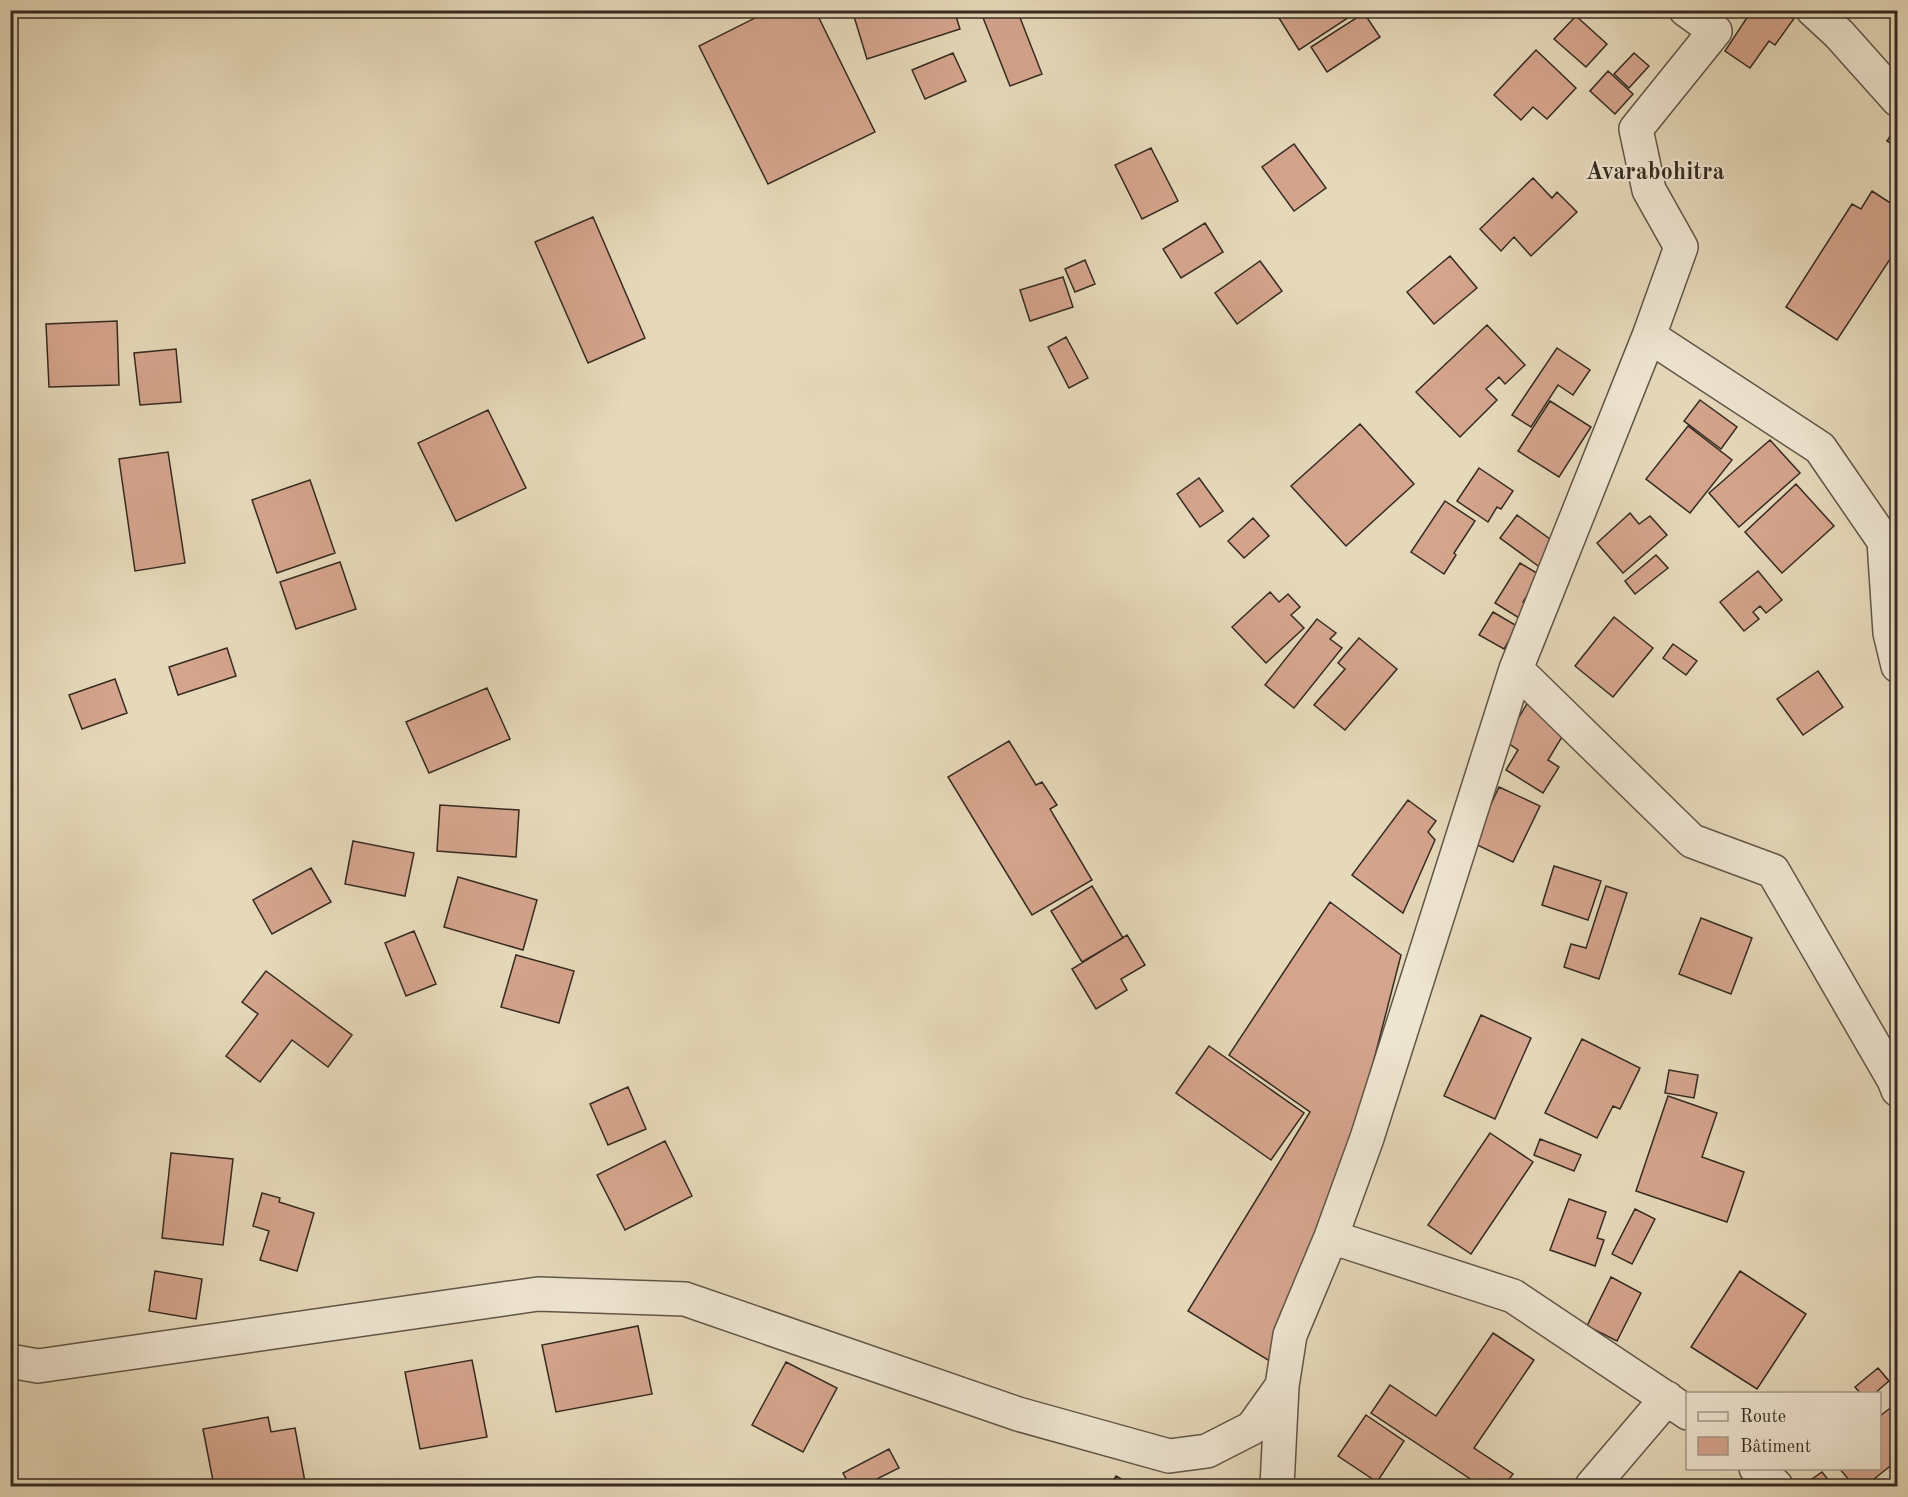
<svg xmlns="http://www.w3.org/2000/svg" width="1908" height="1497" font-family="'Old Standard TT',serif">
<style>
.building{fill:#d5a48d;stroke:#352b21;stroke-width:1.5}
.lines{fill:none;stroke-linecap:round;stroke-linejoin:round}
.street-casing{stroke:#615647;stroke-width:36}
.street{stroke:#efe6d2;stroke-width:33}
.labels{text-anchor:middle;stroke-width:4.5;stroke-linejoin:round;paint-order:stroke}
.district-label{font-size:24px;font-weight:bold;fill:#352b21;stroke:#efe6d2}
</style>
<rect width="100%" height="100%" fill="#e6d9ba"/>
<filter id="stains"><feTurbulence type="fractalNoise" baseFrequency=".00333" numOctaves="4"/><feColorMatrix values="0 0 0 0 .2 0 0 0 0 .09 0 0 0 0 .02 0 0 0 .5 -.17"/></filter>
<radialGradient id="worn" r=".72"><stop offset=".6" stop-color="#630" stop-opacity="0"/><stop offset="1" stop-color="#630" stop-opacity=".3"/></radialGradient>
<!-- building -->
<path class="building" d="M 771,10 L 815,10 L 875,132 L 768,184 L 699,46 Z
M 852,10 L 954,10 L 960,29 L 867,59 Z
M 980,10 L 1017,10 L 1042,74 L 1010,86 Z
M 1274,10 L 1360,10 L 1299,50 Z
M 1752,10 L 1794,10 L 1798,13 L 1775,45 L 1769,41 L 1750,68 L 1725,51 Z
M 1364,13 L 1380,37 L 1327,72 L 1311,47 Z
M 1576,16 L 1607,44 L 1586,67 L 1554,39 Z
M 1536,50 L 1576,88 L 1547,119 L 1533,107 L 1521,120 L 1494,95 Z
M 953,53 L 966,81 L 925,99 L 912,70 Z
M 1634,53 L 1649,66 L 1629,88 L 1614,74 Z
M 1608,71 L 1633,94 L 1615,114 L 1590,91 Z
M 1898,124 L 1898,147 L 1887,141 Z
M 1294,144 L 1326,188 L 1294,211 L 1262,167 Z
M 1151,148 L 1178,201 L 1142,219 L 1115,165 Z
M 1533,178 L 1552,198 L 1557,192 L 1577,212 L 1531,256 L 1514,237 L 1501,251 L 1480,229 Z
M 1872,191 L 1898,208 L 1898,247 L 1837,340 L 1786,307 L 1852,204 L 1861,209 Z
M 593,217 L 645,338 L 588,363 L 535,242 Z
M 1205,223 L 1223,252 L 1181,278 L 1163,249 Z
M 1450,256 L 1477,288 L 1434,324 L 1407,292 Z
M 1085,260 L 1095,284 L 1075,292 L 1065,269 Z
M 1260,261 L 1282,291 L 1237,324 L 1215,293 Z
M 1063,277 L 1073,307 L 1030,321 L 1020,290 Z
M 117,321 L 119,385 L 49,387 L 46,324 Z
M 1487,325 L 1525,365 L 1505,384 L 1499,377 L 1486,389 L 1497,400 L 1460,437 L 1416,392 Z
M 1066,337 L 1088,378 L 1069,388 L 1048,347 Z
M 1557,348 L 1590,370 L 1573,395 L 1558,385 L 1531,427 L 1512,415 Z
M 176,349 L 181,402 L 140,405 L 134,353 Z
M 1700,400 L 1737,427 L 1721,449 L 1684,421 Z
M 1550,401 L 1591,427 L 1559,477 L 1518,451 Z
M 488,410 L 526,488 L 456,521 L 418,443 Z
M 1360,424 L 1414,484 L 1346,546 L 1291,486 Z
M 1688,426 L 1732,460 L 1690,513 L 1646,479 Z
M 1770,440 L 1800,473 L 1739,527 L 1709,493 Z
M 168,452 L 185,563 L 135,571 L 119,459 Z
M 1479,468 L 1513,491 L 1501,509 L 1497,507 L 1488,522 L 1457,501 Z
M 1199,478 L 1223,511 L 1200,527 L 1177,494 Z
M 310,480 L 335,553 L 277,573 L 252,500 Z
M 1796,484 L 1834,526 L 1782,573 L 1745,532 Z
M 1445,501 L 1475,521 L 1454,553 L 1456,555 L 1444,574 L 1411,552 Z
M 1630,513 L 1639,524 L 1650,516 L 1667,535 L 1623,573 L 1597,543 Z
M 1517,515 L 1558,545 L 1541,568 L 1500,538 Z
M 1253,518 L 1269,536 L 1244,558 L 1228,541 Z
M 1656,555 L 1668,568 L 1635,594 L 1625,581 Z
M 340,562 L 356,609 L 296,629 L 280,582 Z
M 1520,563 L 1540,575 L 1523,602 L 1527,605 L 1519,618 L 1495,603 Z
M 1758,571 L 1782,600 L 1766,613 L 1760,606 L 1753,612 L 1759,619 L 1744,631 L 1720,602 Z
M 1270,592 L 1279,602 L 1288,594 L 1300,607 L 1291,615 L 1304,628 L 1266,663 L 1232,627 Z
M 1493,612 L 1517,626 L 1504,649 L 1479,635 Z
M 1614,617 L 1653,648 L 1613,697 L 1575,666 Z
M 1317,619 L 1336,633 L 1330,639 L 1342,648 L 1294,708 L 1265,685 Z
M 1359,638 L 1397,669 L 1345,730 L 1314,705 L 1345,669 L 1338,663 Z
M 1673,644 L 1697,661 L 1686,675 L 1663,658 Z
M 227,648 L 236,676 L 178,695 L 169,667 Z
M 1818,671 L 1843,707 L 1803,735 L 1777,699 Z
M 115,679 L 127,713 L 82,729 L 69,695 Z
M 487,688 L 510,739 L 429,773 L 406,722 Z
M 1528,702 L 1568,727 L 1548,760 L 1559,767 L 1543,793 L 1506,770 L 1518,750 L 1505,741 Z
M 1009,741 L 1036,785 L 1042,782 L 1057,805 L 1050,809 L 1092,880 L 1032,915 L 948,777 Z
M 1499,787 L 1540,806 L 1513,862 L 1473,843 Z
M 1408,800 L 1436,821 L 1428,832 L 1435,840 L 1403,913 L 1352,875 Z
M 440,805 L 519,810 L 516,857 L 437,851 Z
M 353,841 L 414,853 L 405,896 L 345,884 Z
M 1554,866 L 1601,881 L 1588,920 L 1542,905 Z
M 311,868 L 331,902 L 272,934 L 253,900 Z
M 458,877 L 537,900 L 523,950 L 444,927 Z
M 1092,886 L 1123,938 L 1082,962 L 1051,911 Z
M 1606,886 L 1627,893 L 1599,979 L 1564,967 L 1571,944 L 1586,948 Z
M 1330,902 L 1401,955 L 1354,1137 L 1285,1334 L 1268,1360 L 1188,1311 L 1310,1112 L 1229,1055 Z
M 1701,918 L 1752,938 L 1731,994 L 1679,974 Z
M 414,931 L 436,984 L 406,996 L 385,943 Z
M 1127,935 L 1145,965 L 1121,979 L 1127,990 L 1096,1009 L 1072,969 Z
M 516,955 L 574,971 L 559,1023 L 501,1007 Z
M 266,971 L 352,1035 L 328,1067 L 292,1040 L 260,1082 L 226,1056 L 258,1014 L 242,1002 Z
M 1481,1015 L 1531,1038 L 1495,1119 L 1444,1096 Z
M 1582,1039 L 1640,1068 L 1620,1109 L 1613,1106 L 1597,1138 L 1545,1113 Z
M 1209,1046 L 1304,1113 L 1271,1160 L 1176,1093 Z
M 1669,1070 L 1698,1075 L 1694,1098 L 1665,1093 Z
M 628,1087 L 646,1129 L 608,1145 L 590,1104 Z
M 1668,1096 L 1717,1113 L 1702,1157 L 1744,1172 L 1727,1222 L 1636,1191 Z
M 1490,1133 L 1533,1162 L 1471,1254 L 1428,1225 Z
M 1540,1139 L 1581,1155 L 1574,1171 L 1534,1155 Z
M 665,1141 L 692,1196 L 625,1230 L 597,1175 Z
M 171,1153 L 233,1159 L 223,1245 L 162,1238 Z
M 262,1193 L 280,1198 L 279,1202 L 314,1213 L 297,1271 L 260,1260 L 269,1231 L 253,1226 Z
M 1569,1199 L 1606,1212 L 1597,1238 L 1604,1240 L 1595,1266 L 1550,1250 Z
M 1635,1209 L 1655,1219 L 1632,1264 L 1612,1254 Z
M 155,1271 L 202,1279 L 196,1319 L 149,1311 Z
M 1740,1271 L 1806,1314 L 1757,1389 L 1691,1347 Z
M 1611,1277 L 1641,1293 L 1617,1341 L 1587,1326 Z
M 638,1326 L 652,1394 L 556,1412 L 542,1345 Z
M 1493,1333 L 1534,1360 L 1474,1448 L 1513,1474 L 1504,1486 L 1481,1486 L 1371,1413 L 1390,1385 L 1436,1416 Z
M 472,1360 L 487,1437 L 420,1449 L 405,1372 Z
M 786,1362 L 837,1388 L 803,1452 L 752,1425 Z
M 1878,1368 L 1889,1381 L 1874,1394 L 1861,1394 L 1855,1387 Z
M 1898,1402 L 1898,1460 L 1865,1486 L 1854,1486 L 1839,1468 L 1880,1468 L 1880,1416 Z
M 1366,1415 L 1404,1441 L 1377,1482 L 1338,1456 Z
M 268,1417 L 271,1432 L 295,1428 L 305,1482 L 281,1486 L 214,1486 L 203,1429 Z
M 889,1449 L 899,1468 L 863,1486 L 850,1486 L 843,1473 Z
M 1822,1472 L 1833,1486 L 1802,1486 Z
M 1116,1476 L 1132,1485 L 1132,1486 L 1110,1486 Z"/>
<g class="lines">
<!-- street casing -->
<g class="street-casing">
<path id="street" d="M 1813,10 L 1839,34 L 1898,100
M 1649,336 L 1820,448 L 1884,541 L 1890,633 L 1898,666
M 1516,669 L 1692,841 L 1773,871 L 1894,1080 L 1898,1090
M 1331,1237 L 1513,1296 L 1688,1413
M 10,1361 L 38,1366 L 538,1294 L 685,1299 L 1018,1414 L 1169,1456 L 1207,1451 L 1252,1428 L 1282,1386 L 1290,1335 L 1331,1237 L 1367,1138 L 1516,669 L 1649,336 L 1681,247 L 1649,190 L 1636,129 L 1715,31 L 1686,10
M 1756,1468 L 1776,1486
M 1277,1486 L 1282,1386
M 1592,1486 L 1667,1398"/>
</g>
<!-- street -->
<use href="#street" class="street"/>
</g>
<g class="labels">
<!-- district labels -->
<g class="district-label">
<text x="1655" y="179">Avarabohitra</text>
</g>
</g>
<!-- margin -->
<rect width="1908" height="1497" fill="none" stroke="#e6d9ba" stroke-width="36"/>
<rect x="12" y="12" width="1884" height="1473" fill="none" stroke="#352b21" stroke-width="3"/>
<rect x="18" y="18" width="1872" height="1461" fill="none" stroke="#352b21" stroke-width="1.5"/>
<!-- legend -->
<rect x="1686" y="1392" width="195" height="78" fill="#efe6d2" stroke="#a59b8b" stroke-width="1.5"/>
<rect x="1698" y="1412" width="30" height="9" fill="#efe6d2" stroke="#a59b8b" stroke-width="1.5"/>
<text x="1740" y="1422" font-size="18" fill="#352b21">Route</text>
<rect x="1698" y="1437" width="30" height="18" fill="#d5a48d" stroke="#a59b8b" stroke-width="1.5"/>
<text x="1740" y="1452" font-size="18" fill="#352b21">Bâtiment</text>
<rect width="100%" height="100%" filter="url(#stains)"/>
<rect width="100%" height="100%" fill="url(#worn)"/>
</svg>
